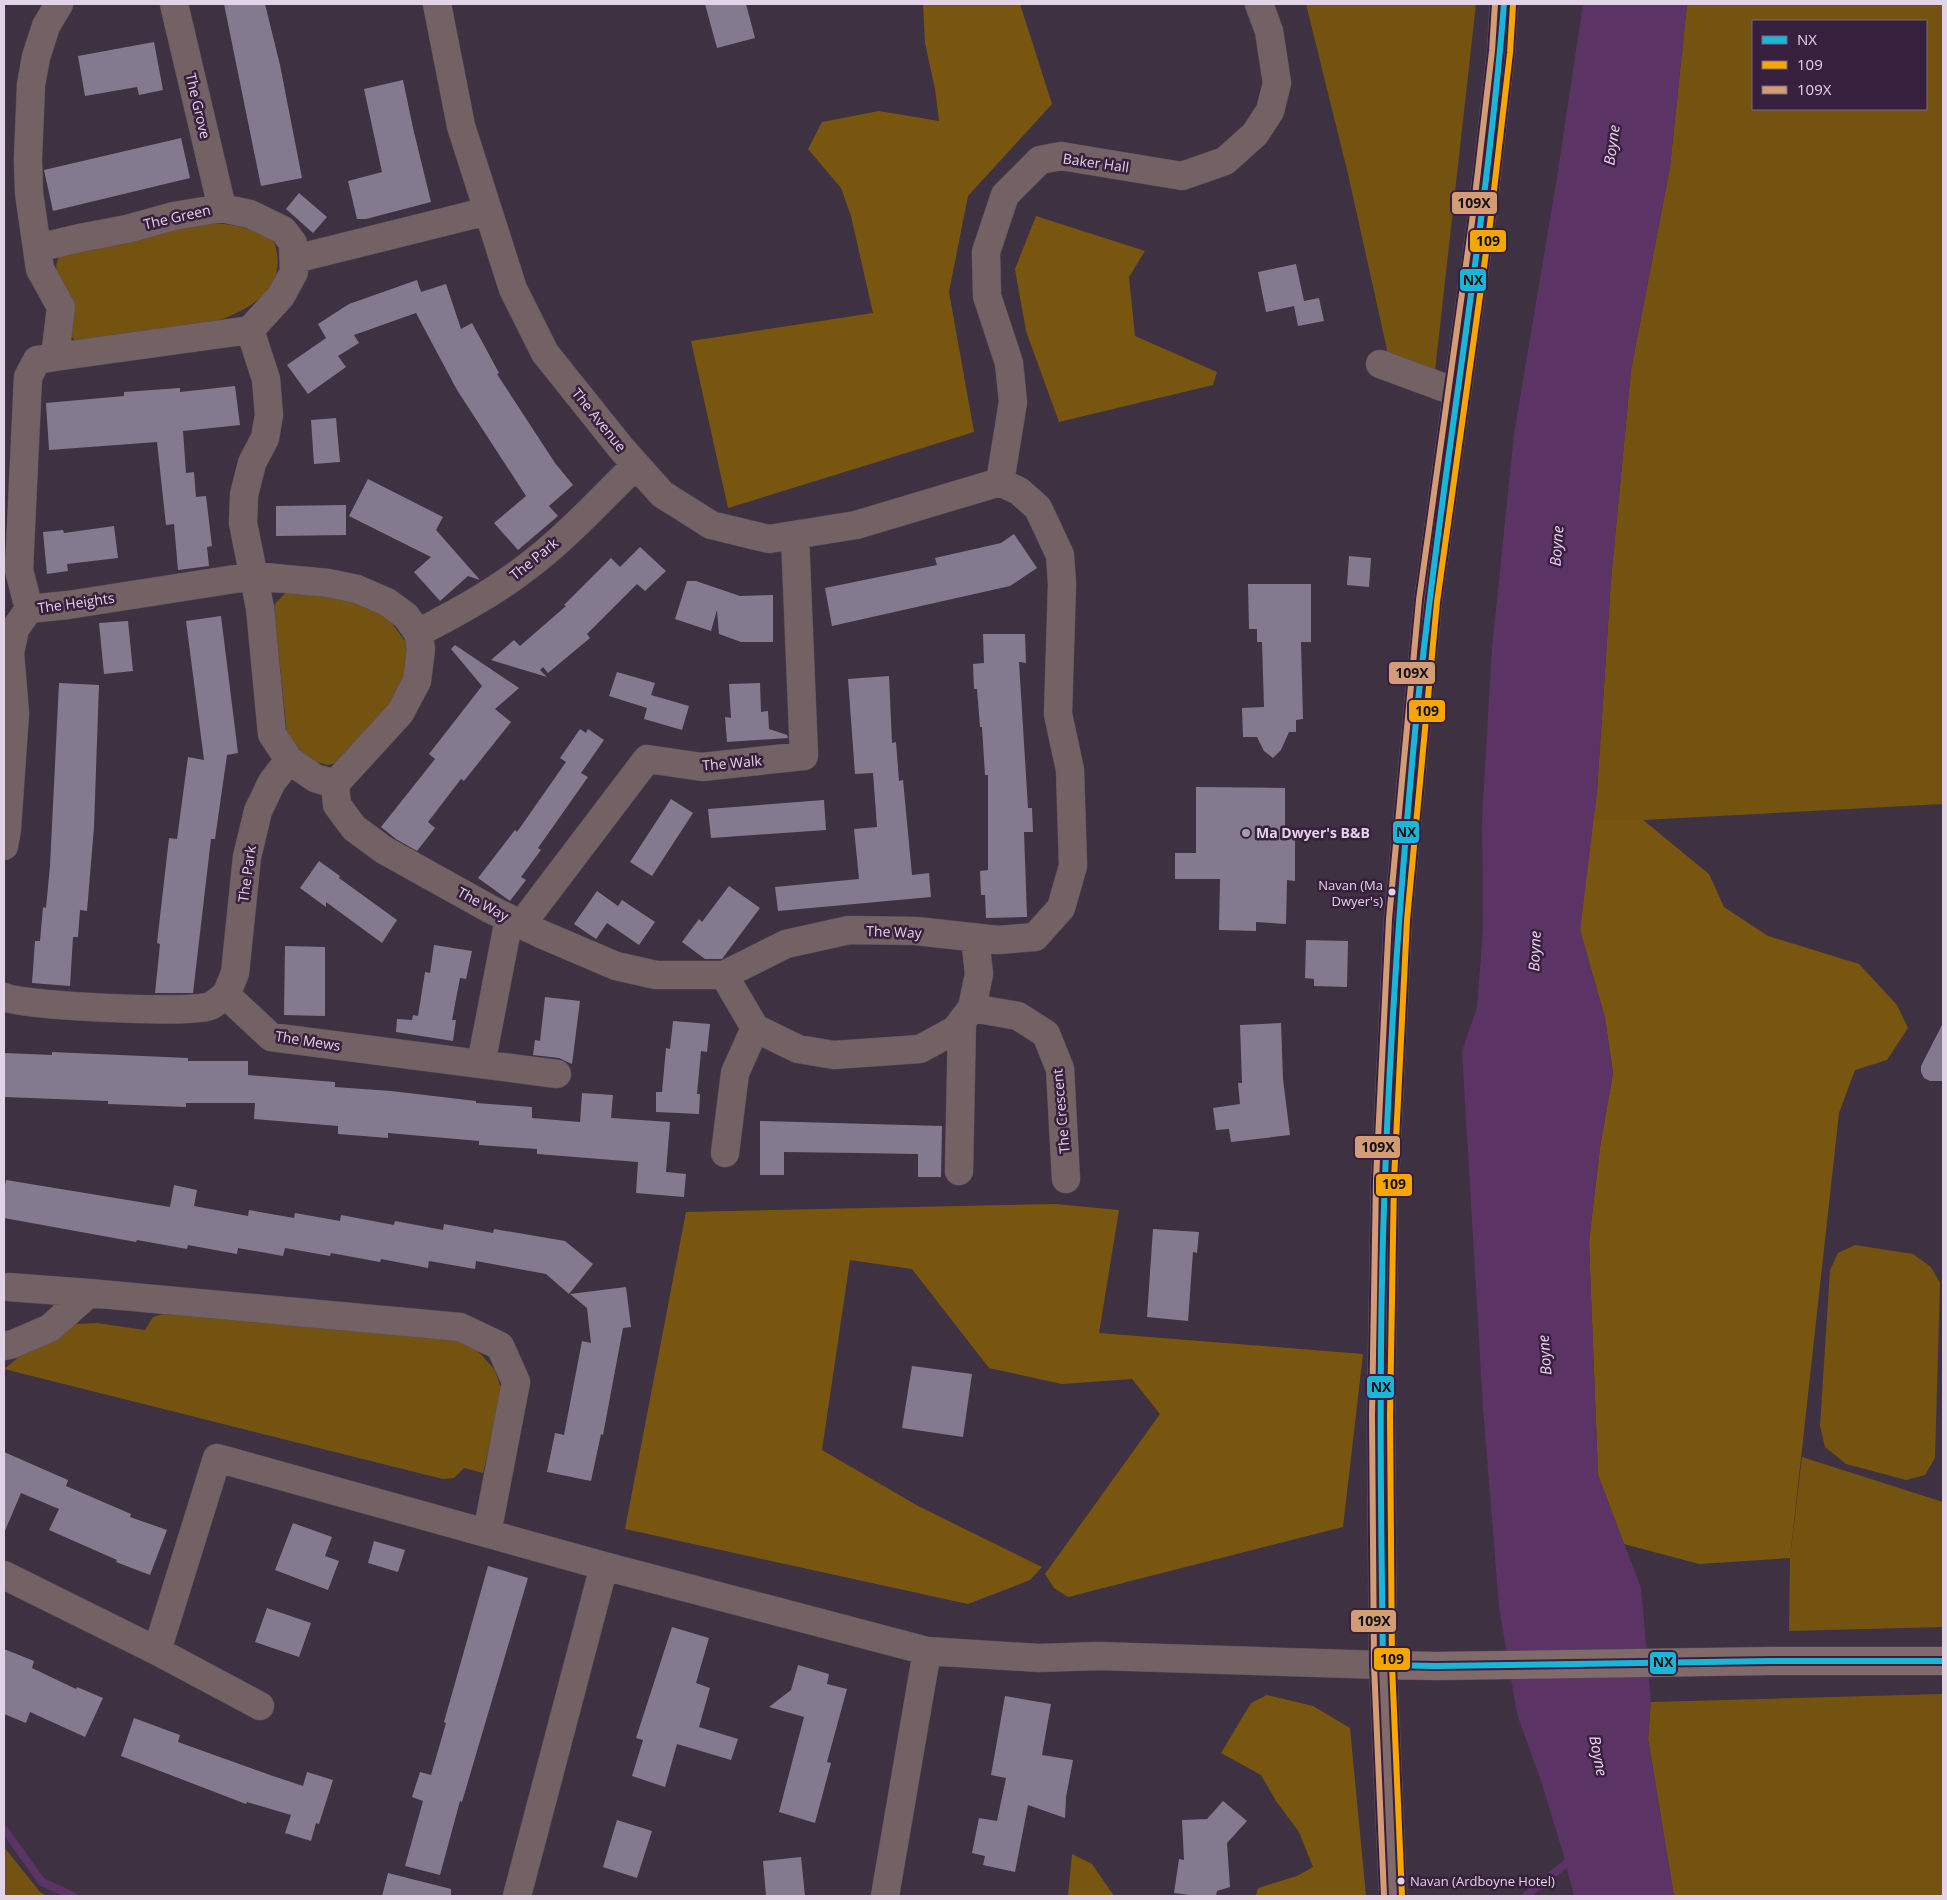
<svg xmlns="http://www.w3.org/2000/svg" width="1947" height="1900" font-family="'Open Sans',sans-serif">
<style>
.green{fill:#745311;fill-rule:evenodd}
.forest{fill:#79560f}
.water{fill:#5c3365}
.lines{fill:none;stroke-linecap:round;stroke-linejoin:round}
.stream{stroke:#5c3365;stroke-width:8}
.building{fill:#847a8f}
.street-casing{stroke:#574d5a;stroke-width:29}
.secondary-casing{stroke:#574d5a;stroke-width:29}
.street{stroke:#736163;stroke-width:28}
.secondary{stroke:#806a6c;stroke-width:28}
.bus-1-casing{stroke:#37203d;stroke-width:10}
.bus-2-casing{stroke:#37203d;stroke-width:10}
.bus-3-casing{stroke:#37203d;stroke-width:10}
.bus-1{stroke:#1ab6d8;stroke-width:6}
.bus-2{stroke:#f7a600;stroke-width:6}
.bus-3{stroke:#d39c74;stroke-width:6}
.poi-dot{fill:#a99aac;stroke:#37203d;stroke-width:2}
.bus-dot{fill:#e2d3e6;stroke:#37203d;stroke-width:2}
.labels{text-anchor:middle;stroke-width:5;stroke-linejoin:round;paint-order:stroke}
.bus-label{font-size:13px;fill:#e2d3e6;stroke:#37203d;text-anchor:end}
.street-label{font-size:14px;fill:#e2d3e6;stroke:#37203d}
.poi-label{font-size:14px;font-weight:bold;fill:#e2d3e6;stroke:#37203d;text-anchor:start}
.water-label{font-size:15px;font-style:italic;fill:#f0d5f6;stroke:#37203d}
.line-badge{stroke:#37203d;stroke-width:2}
.pale-badge-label{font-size:14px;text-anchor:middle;font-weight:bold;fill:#111}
</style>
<rect width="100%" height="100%" fill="#3e3141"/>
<!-- green -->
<path class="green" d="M 1306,4 L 1476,4 L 1435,371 L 1388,354 L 1348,174 Z
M 1687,4 L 1943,4 L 1943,804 L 1643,820 L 1593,820 L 1597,792 L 1611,580 L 1631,370 L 1670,167 ZM 1753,21 L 1926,21 L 1926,109 L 1753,109 Z
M 191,223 C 222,222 245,225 273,239 C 293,290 246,312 205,325 L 76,342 L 69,334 C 65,316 49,269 60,255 L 129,243 Z
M 287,591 L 313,592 L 361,604 L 378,612 L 391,622 L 405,641 L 409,661 L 402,690 L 350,752 L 336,763 L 328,765 L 309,760 L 299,752 L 287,734 L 274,608 L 275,604 Z
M 1855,1245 L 1913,1254 L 1931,1267 L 1940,1283 L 1935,1458 L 1925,1475 L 1906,1480 L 1846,1464 L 1825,1447 L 1820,1426 L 1830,1270 L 1838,1253 Z
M 163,1314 L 451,1338 L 477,1350 L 495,1370 L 501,1389 L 499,1407 L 483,1473 L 464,1468 L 454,1478 L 443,1479 L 4,1369 L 19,1357 L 76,1324 L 97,1323 L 145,1330 L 153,1317 Z
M 1802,1457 L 1943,1502 L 1943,1627 L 1789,1631 L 1790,1558 Z
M 1943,1694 L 1943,1896 L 1674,1896 L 1648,1739 L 1651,1702 Z
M 4,1847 L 40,1892 L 47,1896 L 4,1896 Z"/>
<!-- forest -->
<path class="forest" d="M 923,4 L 1020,4 L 1052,104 L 968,196 L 949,292 L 974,432 L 728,508 L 691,341 L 873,313 L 851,216 L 841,188 L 808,149 L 822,122 L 879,111 L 939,121 L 935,89 L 925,43 Z
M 1036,216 L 1145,251 L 1129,277 L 1135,336 L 1217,372 L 1213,385 L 1059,422 L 1026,331 L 1015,269 Z
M 1593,820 L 1643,820 L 1709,874 L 1724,907 L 1768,936 L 1859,964 L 1897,1005 L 1908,1028 L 1887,1060 L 1855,1070 L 1839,1113 L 1790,1558 L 1699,1564 L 1624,1544 L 1598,1475 L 1589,1242 L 1600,1147 L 1613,1073 L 1605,1018 L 1580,930 Z
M 1055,1204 L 1119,1210 L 1099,1333 L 1363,1354 L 1343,1527 L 1068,1597 L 1054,1588 L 1045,1574 L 1160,1414 L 1132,1379 L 1062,1384 L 989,1368 L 912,1269 L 850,1260 L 822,1450 L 918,1506 L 1042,1567 L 1030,1580 L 968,1604 L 625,1529 L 686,1212 Z
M 1267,1695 L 1313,1706 L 1350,1728 L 1366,1896 L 1256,1896 L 1258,1888 L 1297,1876 L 1313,1867 L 1299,1832 L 1276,1801 L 1261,1775 L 1221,1753 L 1251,1703 Z
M 1072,1854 L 1092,1864 L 1114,1896 L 1068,1896 Z"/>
<!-- water -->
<path class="water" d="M 1583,4 L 1687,4 L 1670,167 L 1631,370 L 1611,580 L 1597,792 L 1580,930 L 1605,1018 L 1613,1073 L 1600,1147 L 1589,1242 L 1598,1475 L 1641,1588 L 1651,1702 L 1648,1739 L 1674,1896 L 1574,1896 L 1563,1853 L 1542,1784 L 1517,1714 L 1499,1607 L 1483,1407 L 1462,1051 L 1477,1008 L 1483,928 L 1482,818 L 1492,648 L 1514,434 L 1557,177 Z"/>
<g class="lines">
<!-- stream -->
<path class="stream" d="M 4,1829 L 42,1882 L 73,1896
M 1526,1896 L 1573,1858"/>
</g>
<!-- building -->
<path class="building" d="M 224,4 L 265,4 L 280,65 L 302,178 L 261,186 Z
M 705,4 L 746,4 L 755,38 L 717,48 Z
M 154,42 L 163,90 L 139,95 L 137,87 L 85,96 L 78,56 Z
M 403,80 L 413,128 L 431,202 L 366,219 L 357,219 L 348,181 L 382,172 L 364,89 Z
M 181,138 L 190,178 L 53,211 L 44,170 Z
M 299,193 L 327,217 L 313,233 L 286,209 Z
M 1296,264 L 1304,301 L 1319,298 L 1324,321 L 1298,326 L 1294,306 L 1266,312 L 1258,272 Z
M 417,280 L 421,292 L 446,284 L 461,329 L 472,323 L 499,373 L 497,374 L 555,463 L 573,485 L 549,506 L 558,516 L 518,550 L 494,523 L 526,496 L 457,390 L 416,313 L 354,335 L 359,343 L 338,356 L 346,367 L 308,394 L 287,365 L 326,338 L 318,324 L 349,304 Z
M 235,386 L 240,425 L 183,431 L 186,473 L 194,472 L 196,497 L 206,496 L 212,546 L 207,547 L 209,566 L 178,570 L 174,524 L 166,525 L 157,442 L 49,450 L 46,403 L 124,396 L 124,392 L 180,388 L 180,392 Z
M 336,418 L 340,462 L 314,464 L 311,420 Z
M 368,479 L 443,517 L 436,530 L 480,580 L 468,576 L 440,601 L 414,572 L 431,557 L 349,516 Z
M 346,505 L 346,535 L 276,536 L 276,506 Z
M 114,526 L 118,558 L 67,564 L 68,571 L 47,574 L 43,532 L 63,530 L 64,533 Z
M 1014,534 L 1037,568 L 1010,586 L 832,626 L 825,588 L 937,565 L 935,558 L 1001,543 Z
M 640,547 L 666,571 L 645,591 L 637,584 L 587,634 L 590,638 L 548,673 L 543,667 L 540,670 L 547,677 L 491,660 L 514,640 L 520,646 L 566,606 L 564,605 L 611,558 L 620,567 Z
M 1349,556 L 1371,558 L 1369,587 L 1347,585 Z
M 687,581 L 696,581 L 740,596 L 773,595 L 773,642 L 741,642 L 719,634 L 717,610 L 711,631 L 675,619 Z
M 1248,584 L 1311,584 L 1311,642 L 1301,642 L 1303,719 L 1296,720 L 1296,732 L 1289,732 L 1281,750 L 1273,758 L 1264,751 L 1257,737 L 1243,737 L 1242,708 L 1264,707 L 1262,642 L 1257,642 L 1257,629 L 1249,629 Z
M 221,616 L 238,753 L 227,755 L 215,839 L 211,839 L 193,993 L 155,993 L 160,944 L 157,943 L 169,838 L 177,839 L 188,757 L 204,760 L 186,621 Z
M 128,621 L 133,671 L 104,674 L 99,623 Z
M 983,634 L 1025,634 L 1026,663 L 1019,662 L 1028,808 L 1032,808 L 1033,832 L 1024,832 L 1027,917 L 986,918 L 985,895 L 981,895 L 980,871 L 988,870 L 988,775 L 985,775 L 982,727 L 980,727 L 977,689 L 974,689 L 973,664 L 984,663 Z
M 455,645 L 519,688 L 495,709 L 511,722 L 464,781 L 461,779 L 428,822 L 435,828 L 417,851 L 396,839 L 381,827 L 435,759 L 429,754 L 482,686 L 451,649 Z
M 617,672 L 655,683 L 651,695 L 689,706 L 682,730 L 644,719 L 648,704 L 647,708 L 609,696 Z
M 889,676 L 892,743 L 896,742 L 899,781 L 903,780 L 912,875 L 929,873 L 931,897 L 778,911 L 775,887 L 859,879 L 854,829 L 877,827 L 873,773 L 855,774 L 848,679 Z
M 59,683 L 99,685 L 94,827 L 87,911 L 80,910 L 78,937 L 73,937 L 70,986 L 32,983 L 35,941 L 40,941 L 43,907 L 46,908 L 50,866 Z
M 760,683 L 761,712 L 768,711 L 769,729 L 787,735 L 788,738 L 727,742 L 725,717 L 731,718 L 729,684 Z
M 580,729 L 586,733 L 588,729 L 604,740 L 581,773 L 588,777 L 538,848 L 541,850 L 521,877 L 526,880 L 510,901 L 478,878 L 515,830 L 517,832 L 566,762 L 560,758 Z
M 1196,787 L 1285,788 L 1285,830 L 1295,830 L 1295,881 L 1287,880 L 1286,924 L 1256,922 L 1256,931 L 1219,930 L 1220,879 L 1175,879 L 1175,853 L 1196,853 Z
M 671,799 L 693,813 L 652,876 L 630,862 Z
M 824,800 L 826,830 L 711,838 L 708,809 Z
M 319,861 L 340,876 L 339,878 L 397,920 L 382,943 L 326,902 L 326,907 L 300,888 Z
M 729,886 L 760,908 L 722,959 L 705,959 L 682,942 L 699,919 L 702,922 Z
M 597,891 L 618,906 L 622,900 L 655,922 L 639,945 L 607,923 L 596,939 L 574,924 Z
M 1306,940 L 1348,941 L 1347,987 L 1314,986 L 1314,979 L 1305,978 Z
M 434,945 L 472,951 L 466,979 L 460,978 L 452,1020 L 456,1020 L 453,1041 L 396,1032 L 397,1019 L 412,1020 L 413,1015 L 418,1016 L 425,972 L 430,973 Z
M 285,946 L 325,947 L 325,1016 L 284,1015 Z
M 545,997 L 580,1001 L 572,1064 L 559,1058 L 533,1055 L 535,1040 L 540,1041 Z
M 673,1021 L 710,1024 L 707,1052 L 701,1051 L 697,1094 L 700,1094 L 699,1114 L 656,1112 L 656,1092 L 662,1092 L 666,1048 L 670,1049 Z
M 1281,1023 L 1283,1079 L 1290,1135 L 1231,1142 L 1229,1129 L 1216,1130 L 1213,1108 L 1240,1104 L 1238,1083 L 1242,1083 L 1240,1025 Z
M 1943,1023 L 1943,1081 L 1930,1081 L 1924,1078 L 1921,1072 L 1921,1066 Z
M 52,1052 L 188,1058 L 188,1061 L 248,1061 L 248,1075 L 335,1082 L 335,1087 L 391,1091 L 476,1101 L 476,1103 L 532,1107 L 532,1118 L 580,1122 L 582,1093 L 613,1095 L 611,1118 L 670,1122 L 666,1172 L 686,1174 L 684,1197 L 636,1193 L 638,1162 L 537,1154 L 537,1149 L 479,1145 L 479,1141 L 388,1133 L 388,1138 L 338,1134 L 338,1126 L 254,1119 L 255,1103 L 186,1103 L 186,1107 L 108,1104 L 108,1101 L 4,1097 L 4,1053 L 52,1055 Z
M 760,1121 L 942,1126 L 941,1177 L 918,1177 L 918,1154 L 858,1153 L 784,1152 L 784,1175 L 760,1175 Z
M 6,1180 L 170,1207 L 174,1185 L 197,1190 L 194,1206 L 248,1216 L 249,1210 L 294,1218 L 295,1213 L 340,1221 L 341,1215 L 394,1225 L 395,1221 L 443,1230 L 444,1224 L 493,1233 L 494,1229 L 565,1241 L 593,1264 L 569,1294 L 546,1274 L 476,1261 L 475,1269 L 429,1261 L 428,1268 L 381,1259 L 380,1262 L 331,1253 L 330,1256 L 285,1248 L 283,1256 L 238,1248 L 237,1254 L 188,1245 L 187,1249 L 137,1240 L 136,1242 L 4,1218 L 4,1191 Z
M 1153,1229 L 1199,1232 L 1197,1253 L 1193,1252 L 1188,1321 L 1147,1317 Z
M 626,1287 L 631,1327 L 623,1328 L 603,1435 L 601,1434 L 591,1481 L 547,1472 L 555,1433 L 564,1435 L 582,1341 L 591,1343 L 587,1308 L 570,1294 Z
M 912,1366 L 972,1374 L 963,1437 L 902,1428 Z
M 4,1452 L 68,1480 L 66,1486 L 131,1514 L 130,1517 L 167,1530 L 150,1575 L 116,1562 L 117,1560 L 49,1530 L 59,1509 L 21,1493 L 4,1533 Z
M 293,1523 L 332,1537 L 325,1556 L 339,1561 L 328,1590 L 275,1570 Z
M 374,1541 L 405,1550 L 398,1572 L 368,1563 Z
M 488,1566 L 528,1578 L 462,1802 L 460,1801 L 440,1875 L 405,1866 L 423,1801 L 412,1797 L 420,1772 L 431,1775 L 446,1723 L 444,1722 Z
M 267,1608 L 311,1623 L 299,1657 L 255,1642 Z
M 672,1627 L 709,1638 L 696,1683 L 710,1688 L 699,1727 L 738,1739 L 731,1760 L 677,1744 L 665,1787 L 632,1776 L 643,1740 L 636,1738 Z
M 4,1649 L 34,1661 L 32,1668 L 76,1689 L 77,1687 L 103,1698 L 85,1737 L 30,1712 L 26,1723 L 4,1714 Z
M 798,1665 L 829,1674 L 827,1684 L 847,1689 L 827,1762 L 831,1763 L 815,1823 L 779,1812 L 804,1717 L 769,1707 L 791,1690 Z
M 1005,1696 L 1051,1704 L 1042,1755 L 1073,1760 L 1066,1797 L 1065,1818 L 1028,1805 L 1015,1872 L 983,1865 L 985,1856 L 972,1853 L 979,1818 L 997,1821 L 1006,1778 L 991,1775 Z
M 134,1718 L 180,1735 L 178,1742 L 273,1776 L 303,1786 L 307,1772 L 333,1780 L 319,1824 L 316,1823 L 311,1841 L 285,1833 L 291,1815 L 247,1802 L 246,1804 L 121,1756 Z
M 1223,1801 L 1247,1821 L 1227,1843 L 1230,1887 L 1217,1891 L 1216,1896 L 1197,1896 L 1174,1893 L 1179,1859 L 1184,1860 L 1182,1820 L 1207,1819 Z
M 617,1820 L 652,1831 L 637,1878 L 603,1867 Z
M 801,1857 L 805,1896 L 766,1896 L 763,1861 Z
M 388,1873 L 451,1889 L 451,1896 L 382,1896 Z"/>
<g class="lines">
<!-- street casing -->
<g class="street-casing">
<path id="street" d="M 174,4 L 222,208
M 437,4 L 461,126 L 513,289 L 545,353 L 621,448 L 662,494 L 711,525 L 769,539 L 856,525 L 1000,482
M 37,248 L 80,238 L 127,229 L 174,216 L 222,208 L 250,214 L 283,230 L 293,243 L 294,272 L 281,296 L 250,330 L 55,357
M 295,259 L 488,211
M 1380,364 L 1456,392
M 1000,482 L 1013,402 L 1009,363 L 987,296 L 986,252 L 1005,195 L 1040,160 L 1061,156 L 1182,176 L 1225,161 L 1255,134 L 1270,111 L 1277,83 L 1269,31 L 1259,4
M 29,609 L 19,570 L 28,377 L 37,360 L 55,357 L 61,307 L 40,269 L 29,193 L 28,159 L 31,85 L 36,57 L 46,26 L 59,4
M 418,633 C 454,614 490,595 523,570 C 564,540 599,501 636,465
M 289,760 L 315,778 L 335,784
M 335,784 L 337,805 L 354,828 L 384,850 L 490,909 L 541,934 L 616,966 L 656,975 L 724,975 L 786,944 L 849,930 L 916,931 L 998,940 L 1035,937 L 1061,908 L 1073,866 L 1070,770 L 1058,714 L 1062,584 L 1060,555 L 1038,508 L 1019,491 L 1000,482
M 4,846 L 7,829 L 15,713 L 10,653 L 15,629 L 29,609 L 68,605 L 254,576 L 328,583 L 357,589 L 387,602 L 406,616 L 418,633 L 421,649 L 417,681 L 400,713 L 335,784
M 521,925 L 647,759 L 702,767 L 804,756 L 795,536
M 724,975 L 755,1028 L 798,1049 L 834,1055 L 920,1049 L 955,1030 L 972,1008 L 979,974 L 975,938
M 226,995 L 235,973 L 247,857 L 258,811 L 272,782 L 289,760 L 272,734 L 260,608 L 243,523 L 244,495 L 252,463 L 265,438 L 269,415 L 266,379 L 250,330
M 226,995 L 271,1037 L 557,1074
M 4,997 C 24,1006 190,1014 210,1006 C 215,1004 221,998 226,995
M 972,1008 L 1018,1016 L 1046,1034 L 1060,1069 L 1066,1179
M 481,1064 L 509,919
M 725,1153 L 735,1073 L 755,1028
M 959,1171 L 962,1021
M 8,1287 L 89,1293 L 460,1327 L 500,1346 L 516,1382 L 487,1533
M 4,1346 L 13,1344 L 50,1328 L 89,1293
M 4,1575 L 157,1651 L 260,1706
M 157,1651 L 217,1458 L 604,1566 L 927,1651 L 1039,1658 L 1099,1656 L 1383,1665
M 517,1896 L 604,1566
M 885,1896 L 927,1651"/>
</g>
<!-- secondary casing -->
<g class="secondary-casing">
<path id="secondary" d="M 1383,1665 L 1436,1666 L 1771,1661 L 1943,1661
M 1393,1896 L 1383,1665 L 1381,1416 L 1385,1180 L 1398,919 L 1428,601 L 1481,223 L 1501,52 L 1504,4"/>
</g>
<!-- street -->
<use href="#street" class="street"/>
<!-- secondary -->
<use href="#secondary" class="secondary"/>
<!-- bus-1 casing -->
<g class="bus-1-casing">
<path id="bus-1" d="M 1383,1665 C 1381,1523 1379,1380 1383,1238 C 1388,1062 1400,886 1417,711 C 1441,474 1485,241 1504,4
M 1383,1665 L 1436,1666 L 1771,1661 L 1943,1661"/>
</g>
<!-- bus-2 casing -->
<g class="bus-2-casing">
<path id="bus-2" d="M 1402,1896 L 1392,1665 L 1390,1416 L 1394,1180 L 1407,920 L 1437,602 L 1490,224 L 1510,53 L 1513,5"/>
</g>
<!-- bus-3 casing -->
<g class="bus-3-casing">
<path id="bus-3" d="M 1384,1896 L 1374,1665 L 1372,1416 L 1376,1180 L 1389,919 L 1419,600 L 1472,222 L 1492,51 L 1495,4"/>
</g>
<!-- bus-1 -->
<use href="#bus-1" class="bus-1"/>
<!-- bus-2 -->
<use href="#bus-2" class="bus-2"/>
<!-- bus-3 -->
<use href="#bus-3" class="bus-3"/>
</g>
<!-- markers -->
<circle class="poi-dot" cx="1246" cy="833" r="5"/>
<g class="bus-dot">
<circle cx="1392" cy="892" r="4.5"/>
<circle cx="1401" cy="1881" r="4.5"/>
</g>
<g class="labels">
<!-- bus labels -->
<g class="bus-label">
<text x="1383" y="890">Navan (Ma<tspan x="1383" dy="16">Dwyer's)</tspan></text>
<text x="1410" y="1886" text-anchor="start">Navan (Ardboyne Hotel)</text>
</g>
<!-- street labels -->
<g class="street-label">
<text transform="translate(198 106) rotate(77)" y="5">The Grove</text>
<text transform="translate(1096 163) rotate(8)" y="5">Baker Hall</text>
<text transform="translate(177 217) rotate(-13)" y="5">The Green</text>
<text transform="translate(599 420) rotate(51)" y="5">The Avenue</text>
<text transform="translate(534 559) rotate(-39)" y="5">The Park</text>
<text transform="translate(76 603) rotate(-8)" y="5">The Heights</text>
<text transform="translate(732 763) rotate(-5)" y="5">The Walk</text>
<text transform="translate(247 874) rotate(-82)" y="5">The Park</text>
<text transform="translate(483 904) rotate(28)" y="5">The Way</text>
<text transform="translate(894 932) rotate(2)" y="5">The Way</text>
<text transform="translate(308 1041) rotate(9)" y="5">The Mews</text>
<text transform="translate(1061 1111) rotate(-95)" y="5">The Crescent</text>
</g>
<!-- poi labels -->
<g class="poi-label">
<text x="1256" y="838">Ma Dwyer's B&amp;B</text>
</g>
<!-- water labels -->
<g class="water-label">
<text transform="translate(1612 145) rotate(-82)" y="5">Boyne</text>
<text transform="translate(1557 546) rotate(-86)" y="5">Boyne</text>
<text transform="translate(1535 951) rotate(-88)" y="5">Boyne</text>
<text transform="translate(1545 1355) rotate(-94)" y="5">Boyne</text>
<text transform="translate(1598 1756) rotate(79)" y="5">Boyne</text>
</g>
</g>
<g class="line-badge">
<rect x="1451" y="191" width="47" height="24" rx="5" fill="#d39c74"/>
<rect x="1469" y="229" width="38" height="24" rx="5" fill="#f7a600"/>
<rect x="1459" y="268" width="28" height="24" rx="5" fill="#1ab6d8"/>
<rect x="1388" y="661" width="48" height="24" rx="5" fill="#d39c74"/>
<rect x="1408" y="699" width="38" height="24" rx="5" fill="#f7a600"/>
<rect x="1392" y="820" width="28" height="24" rx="5" fill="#1ab6d8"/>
<rect x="1354" y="1135" width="47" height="24" rx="5" fill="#d39c74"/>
<rect x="1375" y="1173" width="38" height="24" rx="5" fill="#f7a600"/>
<rect x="1366" y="1375" width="29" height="24" rx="5" fill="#1ab6d8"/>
<rect x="1350" y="1609" width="47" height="24" rx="5" fill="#d39c74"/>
<rect x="1373" y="1647" width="38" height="24" rx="5" fill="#f7a600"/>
<rect x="1649" y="1651" width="28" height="24" rx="5" fill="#1ab6d8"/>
</g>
<g class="pale-badge-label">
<text x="1474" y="208">109X</text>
<text x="1488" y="246">109</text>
<text x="1473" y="285">NX</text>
<text x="1412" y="678">109X</text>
<text x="1427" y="716">109</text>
<text x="1406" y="837">NX</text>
<text x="1378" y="1152">109X</text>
<text x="1394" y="1189">109</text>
<text x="1381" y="1392">NX</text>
<text x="1374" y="1626">109X</text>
<text x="1392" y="1664">109</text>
<text x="1663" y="1667">NX</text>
</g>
<!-- border -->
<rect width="1947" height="1900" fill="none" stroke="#e2d3e6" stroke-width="10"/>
<!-- legend -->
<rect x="1752" y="20" width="175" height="90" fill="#37203d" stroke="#7b6881"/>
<rect x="1762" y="36" width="25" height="8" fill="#1ab6d8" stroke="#7b6881"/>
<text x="1797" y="45" font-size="15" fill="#e2d3e6">NX</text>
<rect x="1762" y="61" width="25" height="8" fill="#f7a600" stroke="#7b6881"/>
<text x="1797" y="70" font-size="15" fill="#e2d3e6">109</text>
<rect x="1762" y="86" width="25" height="8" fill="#d39c74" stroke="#7b6881"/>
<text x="1797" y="95" font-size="15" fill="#e2d3e6">109X</text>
</svg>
